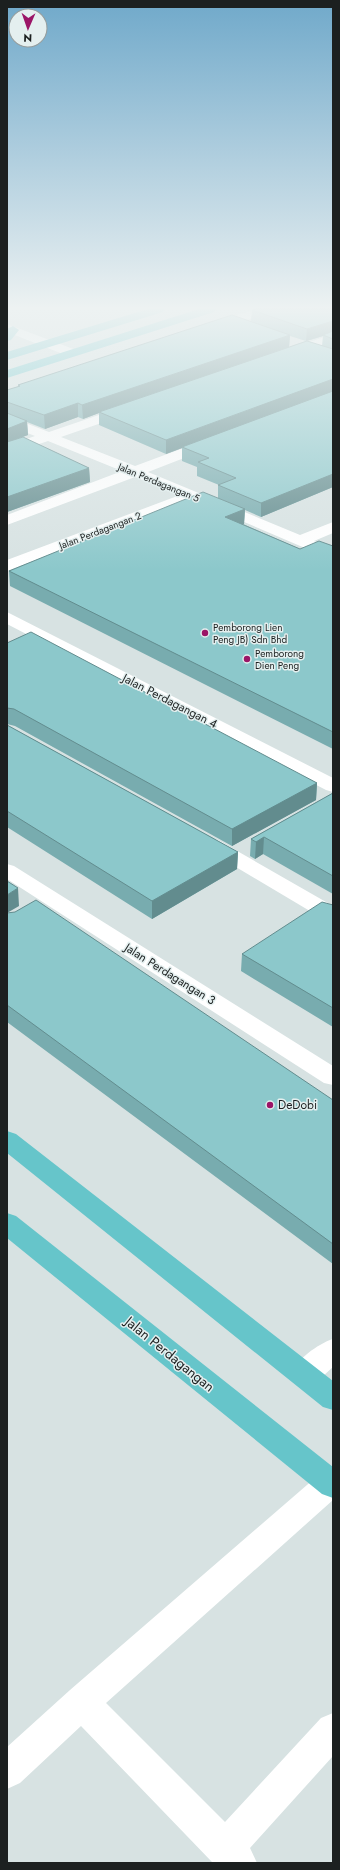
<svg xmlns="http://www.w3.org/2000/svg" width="340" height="1870" font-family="Jost,sans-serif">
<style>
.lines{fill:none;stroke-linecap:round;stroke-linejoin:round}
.minor{fill:#fff;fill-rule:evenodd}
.major{fill:#66c5ca;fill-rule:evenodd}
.wall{fill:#78acaf;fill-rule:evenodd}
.shaded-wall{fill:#628c8e}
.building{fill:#8cc8cb;stroke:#628c8e}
.poi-dot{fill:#9b1567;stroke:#e4efef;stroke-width:1.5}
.labels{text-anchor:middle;stroke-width:3;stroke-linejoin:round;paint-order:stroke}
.far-street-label{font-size:10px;fill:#1c2020;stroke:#e4efef}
.far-poi-label{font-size:10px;fill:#1c2020;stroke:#e4efef;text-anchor:start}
.street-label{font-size:12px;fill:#1c2020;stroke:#e4efef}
.poi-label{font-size:12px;fill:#1c2020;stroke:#e4efef;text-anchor:start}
.near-street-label{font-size:14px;fill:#1c2020;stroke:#e4efef}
</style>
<rect width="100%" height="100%" fill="#d7e2e2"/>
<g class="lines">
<!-- minor -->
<path class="minor" d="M 259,309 L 276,309 L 274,312 L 212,330 L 206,326 L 208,323 Z
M 7,324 L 76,350 L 78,353 L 72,357 L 68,356 L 7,332 Z
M 333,334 L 333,342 L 287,358 L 281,354 L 283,351 Z
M 128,405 L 133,406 L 135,409 L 133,412 L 61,437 L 135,466 L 205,440 L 215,440 L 217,443 L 215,446 L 148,472 L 300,535 L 333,522 L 333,533 L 314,541 L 333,549 L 333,560 L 193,500 L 7,571 L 7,560 L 180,495 L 135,477 L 7,525 L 7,515 L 122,471 L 48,441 L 7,455 L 7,446 L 35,436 L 7,425 L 7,416 L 49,432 Z
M 7,612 L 333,778 L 333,792 L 326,790 L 7,624 Z
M 211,838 L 218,840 L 333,906 L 333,922 L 325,920 L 204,848 L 201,844 L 204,840 Z
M 7,864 L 14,866 L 333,1066 L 333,1085 L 324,1083 L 7,879 Z
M 333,1339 L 333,1367 C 319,1379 313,1390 294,1383 L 289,1375 C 297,1360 317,1344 333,1339 Z
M 333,1468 L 333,1500 L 106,1703 L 225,1822 L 321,1718 L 333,1713 L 333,1756 L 250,1848 L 257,1863 L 212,1862 L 81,1726 L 20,1783 L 7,1789 L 7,1747 L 70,1690 L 322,1472 Z"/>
<!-- major -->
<path class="major" d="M 148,309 L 165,309 L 163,312 L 7,360 L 7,352 Z
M 199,309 L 216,309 L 214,312 L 7,378 L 7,370 Z
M 13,326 L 19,330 L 11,340 L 7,341 L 7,329 Z
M 7,1131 L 16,1134 L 333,1381 L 333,1410 L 323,1407 L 7,1153 Z
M 7,1213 L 16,1216 L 333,1467 L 333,1498 L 322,1494 L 7,1238 Z"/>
</g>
<!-- wall -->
<path class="wall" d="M 333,309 L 333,487 L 261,517 L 245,510 L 244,524 L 243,524 L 300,549 L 333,546 L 333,749 L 10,586 L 9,571 L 218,498 L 218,485 L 219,485 L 197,476 L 197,467 L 182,461 L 182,448 L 166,454 L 99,425 L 99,413 L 83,419 L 78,417 L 45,429 L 27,422 L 28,435 L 15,440 L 89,468 L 90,482 L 7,512 L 7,390 L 18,387 L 18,385 L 251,321 L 252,310 ZM 290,336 L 306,341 L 289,347 ZM 323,336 L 322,346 L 307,341 Z
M 7,643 L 317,783 L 316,800 L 232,846 L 15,726 L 7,724 Z
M 7,725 L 238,852 L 237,869 L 152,919 L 7,827 Z
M 333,793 L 333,894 L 263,854 L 255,859 L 250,856 L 251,839 Z
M 333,905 L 333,1027 L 241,971 L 242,954 Z
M 7,913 L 333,1100 L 333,1264 L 7,1022 Z"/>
<!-- shaded-wall -->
<path class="shaded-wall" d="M 333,321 L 333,333 L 323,335 L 323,336 L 306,341 L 307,329 Z
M 290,335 L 289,347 L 99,412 L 99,413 L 83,419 L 82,405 Z
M 333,379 L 333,392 L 182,447 L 182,448 L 166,454 L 166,440 Z
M 78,403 L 78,417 L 45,429 L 44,415 Z
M 27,421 L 28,435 L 8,442 L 7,445 L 7,429 Z
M 89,468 L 90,482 L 7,512 L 7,497 Z
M 333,474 L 333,487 L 261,517 L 261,503 Z
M 245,509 L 244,524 L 225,532 L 225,517 Z
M 317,783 L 316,800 L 232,846 L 232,829 Z
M 264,837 L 263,854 L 255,859 L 256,842 Z
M 238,852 L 237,869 L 152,919 L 152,901 Z
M 18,888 L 19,906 L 7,913 L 7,895 Z"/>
<!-- building -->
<path class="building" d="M 256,309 L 333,309 L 333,321 L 307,329 L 252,310 Z
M 232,315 L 290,335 L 82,405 L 78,403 L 44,415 L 7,402 L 7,390 L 20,386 L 18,385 Z
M 333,331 L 333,339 L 323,335 Z
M 307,341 L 333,349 L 333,379 L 166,440 L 99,412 Z
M 333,391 L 333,474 L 261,503 L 218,485 L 236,478 L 198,462 L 209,458 L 182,447 Z
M 7,413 L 27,421 L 7,429 Z
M 23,437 L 89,468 L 7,497 L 7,442 Z
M 203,492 L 245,509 L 225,517 L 300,549 L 319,541 L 333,546 L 333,732 L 9,571 Z
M 31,632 L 317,783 L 232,829 L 14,709 L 7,708 L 7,643 Z
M 7,725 L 238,852 L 152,901 L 7,811 Z
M 333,793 L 333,876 L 264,837 L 256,842 L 251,839 Z
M 7,881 L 18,888 L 7,895 Z
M 36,900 L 333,1100 L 333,1244 L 7,1005 L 7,913 L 15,912 Z
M 322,902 L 333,905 L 333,1008 L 242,954 Z"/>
<!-- sky -->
<linearGradient id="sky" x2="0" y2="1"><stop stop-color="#70a9ca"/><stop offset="0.54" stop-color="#edf2f2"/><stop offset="1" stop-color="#edf2f2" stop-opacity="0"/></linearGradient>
<rect width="340" height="570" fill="url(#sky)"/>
<!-- markers -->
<g class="poi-dot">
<circle cx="205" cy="633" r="4"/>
<circle cx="247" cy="659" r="4"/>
<circle cx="270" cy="1105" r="4"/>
</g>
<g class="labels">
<!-- far-street labels -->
<g class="far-street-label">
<text transform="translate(159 482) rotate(22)" y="4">Jalan Perdagangan 5</text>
<text transform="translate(100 530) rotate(-21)" y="4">Jalan Perdagangan 2</text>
</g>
<!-- far-poi labels -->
<g class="far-poi-label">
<text x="213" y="631">Pemborong Lien<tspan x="213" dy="12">Peng JB) Sdn Bhd</tspan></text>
<text x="255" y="657">Pemborong<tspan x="255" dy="12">Dien Peng</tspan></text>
</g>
<!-- street labels -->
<g class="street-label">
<text transform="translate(170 701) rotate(27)" y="4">Jalan Perdagangan 4</text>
<text transform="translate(170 974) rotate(32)" y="4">Jalan Perdagangan 3</text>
</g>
<!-- poi labels -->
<g class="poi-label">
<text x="278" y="1109">DeDobi</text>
</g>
<!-- near-street labels -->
<g class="near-street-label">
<text transform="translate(170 1354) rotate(39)" y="5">Jalan Perdagangan</text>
</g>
</g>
<!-- border -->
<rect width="340" height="1870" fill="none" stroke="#1c2020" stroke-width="16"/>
<!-- north arrow -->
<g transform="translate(28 28) rotate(182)"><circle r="19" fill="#e4efef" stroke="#949c9c"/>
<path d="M0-3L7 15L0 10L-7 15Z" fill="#9b1567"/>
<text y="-6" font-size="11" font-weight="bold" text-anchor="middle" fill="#1c2020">N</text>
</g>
</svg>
